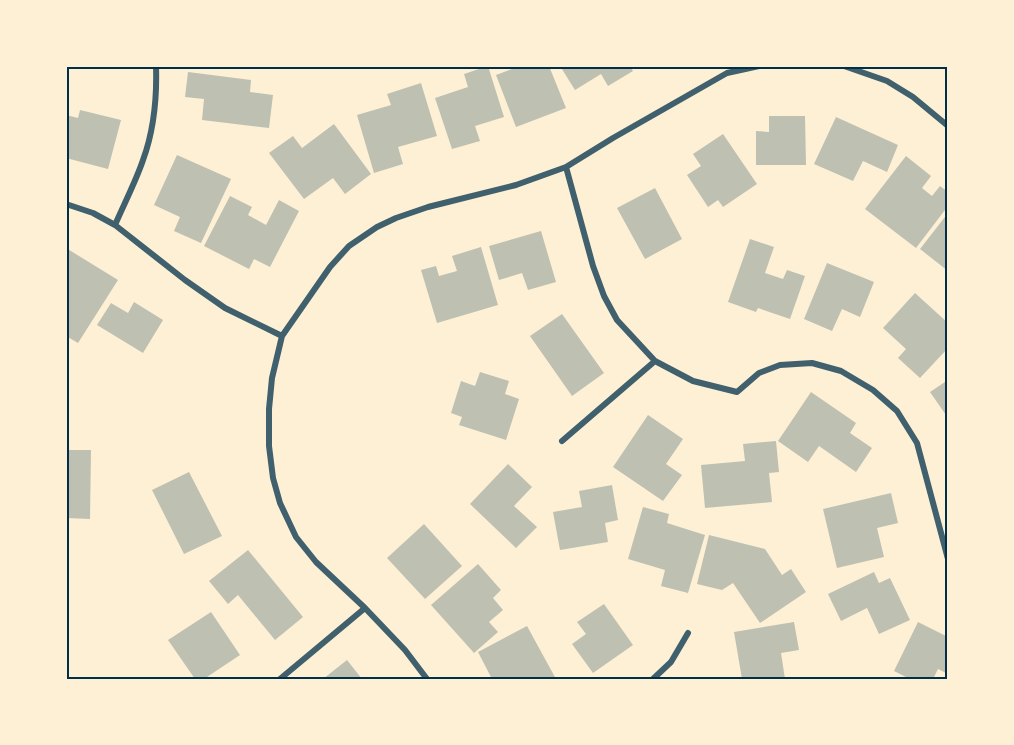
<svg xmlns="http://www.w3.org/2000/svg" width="1014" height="745" font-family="Helvetica,sans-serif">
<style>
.building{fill:#bec0b2}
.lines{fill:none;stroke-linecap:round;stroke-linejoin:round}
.minor{stroke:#3f606c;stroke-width:6}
.neatline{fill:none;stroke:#003049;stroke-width:2}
</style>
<rect width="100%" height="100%" fill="#fdf0d5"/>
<!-- building -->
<path class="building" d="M 488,66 L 504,117 L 475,126 L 480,141 L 452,149 L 435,98 L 468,87 L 464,74 Z
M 520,66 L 549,66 L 566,108 L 516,127 L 496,75 Z
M 560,66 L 630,66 L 633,71 L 608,86 L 601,74 L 575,90 Z
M 188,72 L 251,80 L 250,92 L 273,95 L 269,128 L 202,120 L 204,99 L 185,97 Z
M 421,83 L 437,136 L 398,147 L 403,164 L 374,173 L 357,115 L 391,105 L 387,94 Z
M 80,110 L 121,120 L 108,169 L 66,158 L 66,115 L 78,118 Z
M 769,116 L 805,116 L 806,165 L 756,165 L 756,131 L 769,132 Z
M 836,117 L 898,145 L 887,172 L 863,161 L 853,181 L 814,164 Z
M 334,124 L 371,174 L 345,194 L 333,178 L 304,199 L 269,153 L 293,136 L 302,148 Z
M 723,134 L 757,184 L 723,207 L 718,200 L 708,207 L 687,175 L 701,166 L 693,154 Z
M 177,155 L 231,179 L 201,243 L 174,231 L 180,217 L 154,205 Z
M 906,156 L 931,176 L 922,188 L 932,196 L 940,186 L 948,192 L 948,206 L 916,248 L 865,209 Z
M 655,188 L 682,239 L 645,259 L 617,208 Z
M 230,196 L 252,207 L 248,215 L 266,225 L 279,200 L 299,211 L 270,267 L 254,259 L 249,269 L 204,246 Z
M 948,213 L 948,271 L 920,249 Z
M 541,231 L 556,282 L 528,290 L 522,273 L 499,280 L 489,246 Z
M 750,239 L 774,247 L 765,273 L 783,279 L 787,270 L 805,276 L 790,319 L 758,308 L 756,312 L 728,302 Z
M 481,247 L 498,305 L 437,323 L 421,270 L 436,266 L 439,276 L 457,271 L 452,256 Z
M 66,248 L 118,280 L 78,343 L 66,336 Z
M 827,263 L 874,282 L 860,317 L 842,309 L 832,331 L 804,319 Z
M 915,293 L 948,323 L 948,348 L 920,378 L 898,358 L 906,349 L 883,328 Z
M 134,302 L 163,320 L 143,353 L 97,325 L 111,303 L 128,313 Z
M 562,314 L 604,373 L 572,396 L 530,336 Z
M 480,372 L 509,381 L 505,394 L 519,399 L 506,440 L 459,425 L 462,417 L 451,413 L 461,381 L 475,386 Z
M 948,380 L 948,418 L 930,392 Z
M 811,392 L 856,423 L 850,433 L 872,448 L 856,472 L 819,446 L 808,462 L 778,441 Z
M 648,415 L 683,439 L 666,464 L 682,475 L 663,501 L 613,467 Z
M 776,441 L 779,472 L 769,473 L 772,502 L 705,508 L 701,465 L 745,461 L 743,444 Z
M 66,450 L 91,450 L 90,519 L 66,518 Z
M 508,464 L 532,487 L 514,506 L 537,527 L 516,548 L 470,504 Z
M 189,472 L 222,536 L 184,554 L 152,490 Z
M 612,485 L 618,520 L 605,523 L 608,542 L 560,550 L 553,512 L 582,507 L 579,491 Z
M 891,493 L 898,523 L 877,528 L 884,557 L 837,568 L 823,509 Z
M 643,507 L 669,514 L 667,523 L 705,535 L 688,593 L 661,586 L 665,570 L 628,559 Z
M 424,524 L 462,566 L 425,599 L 387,558 Z
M 709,535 L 765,549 L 782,575 L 791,569 L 806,592 L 760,623 L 733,583 L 722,590 L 697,584 Z
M 248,550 L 303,617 L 275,640 L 238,595 L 228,604 L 209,581 Z
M 478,564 L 501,590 L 493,598 L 503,610 L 489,622 L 498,632 L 474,653 L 431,605 Z
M 874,572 L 879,583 L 890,578 L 910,620 L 879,634 L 867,608 L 841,621 L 828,594 Z
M 604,604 L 633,645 L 593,673 L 572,644 L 586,634 L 577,622 Z
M 211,612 L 240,655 L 204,679 L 195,679 L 168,640 Z
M 794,622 L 799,650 L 781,653 L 785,679 L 742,679 L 734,632 Z
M 918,622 L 948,637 L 948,674 L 938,669 L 933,679 L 910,679 L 894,671 Z
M 527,626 L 556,679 L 492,679 L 478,652 Z
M 347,660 L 362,679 L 323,679 Z"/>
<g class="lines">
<!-- minor -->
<path class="minor" d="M 844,66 L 887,81 L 913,97 L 948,126
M 566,167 L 593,266 L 604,296 L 617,320 L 655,361 L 693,381 L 737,392 L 759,373 L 780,365 L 812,363 L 841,371 L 873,390 L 897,411 L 917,443 L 948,559
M 66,204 L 93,213 L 115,225 L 185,280 L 225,308 L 282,336
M 115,225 C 124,204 136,181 143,160 C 154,130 157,97 156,66
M 562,441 L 655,361
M 280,679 L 365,608
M 427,679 L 405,650 L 365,608 L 316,562 L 296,537 L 280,503 L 273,478 L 269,446 L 269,409 L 272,378 L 282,336 L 330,267 L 349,246 L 377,227 L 396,218 L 428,207 L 516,185 L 566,167 L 613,138 L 727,73 L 759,66
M 653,679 L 671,662 L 688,633"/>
</g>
<!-- border -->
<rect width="1014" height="745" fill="none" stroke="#fdf0d5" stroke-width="135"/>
<rect x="68" y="68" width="878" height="610" class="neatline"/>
</svg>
